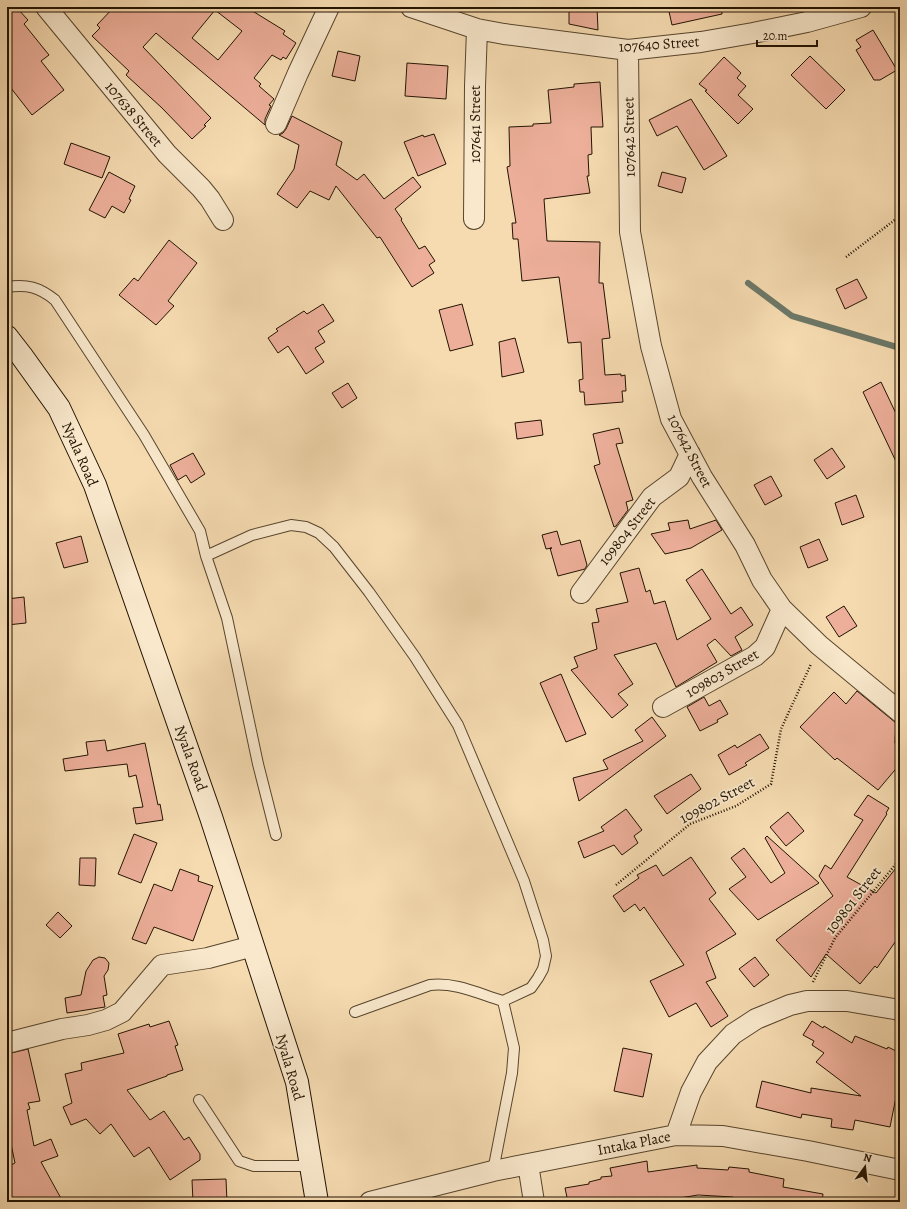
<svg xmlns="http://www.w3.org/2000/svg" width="907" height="1209" font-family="Alegreya,serif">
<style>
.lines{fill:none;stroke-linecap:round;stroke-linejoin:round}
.stream{stroke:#6c7867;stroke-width:6}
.building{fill:#edaf9a;stroke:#221301;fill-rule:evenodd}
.lane-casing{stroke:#57452d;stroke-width:12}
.street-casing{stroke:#57452d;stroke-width:22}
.secondary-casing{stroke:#221301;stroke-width:24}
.path{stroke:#221301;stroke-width:2.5;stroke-dasharray:1 2;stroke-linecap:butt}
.lane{stroke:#f9e8cc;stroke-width:10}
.street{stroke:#f9e8cc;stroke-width:20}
.secondary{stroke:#f9e8cc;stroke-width:22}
.labels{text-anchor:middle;stroke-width:3.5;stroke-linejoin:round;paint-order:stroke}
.street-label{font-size:15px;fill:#221301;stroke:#f9e8cc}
</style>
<rect width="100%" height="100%" fill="#f6dbb1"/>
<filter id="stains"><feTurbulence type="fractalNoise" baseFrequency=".005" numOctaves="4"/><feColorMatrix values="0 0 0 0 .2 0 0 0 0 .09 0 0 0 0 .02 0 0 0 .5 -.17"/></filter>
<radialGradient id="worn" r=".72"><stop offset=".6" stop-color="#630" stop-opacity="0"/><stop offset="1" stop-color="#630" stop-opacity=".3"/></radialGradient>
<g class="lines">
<!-- stream -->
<path class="stream" d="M 748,283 L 792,316 L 900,348"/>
</g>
<!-- building -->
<path class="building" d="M 7,7 L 16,7 L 28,20 L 24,24 L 49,55 L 41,61 L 64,90 L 32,115 L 7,83 Z
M 114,7 L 246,7 L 285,31 L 283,34 L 296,43 L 286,59 L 283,57 L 281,60 L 272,55 L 254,78 L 261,84 L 259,86 L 274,99 L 269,105 L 271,106 L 265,119 L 265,125 L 156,33 L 143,47 L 211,118 L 204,125 L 206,126 L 192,139 L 162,108 L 126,75 L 129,71 L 92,36 L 100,28 L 97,25 ZM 215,10 L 242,31 L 218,60 L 192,38 Z
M 569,7 L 597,7 L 598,30 L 569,24 Z
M 668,7 L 722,7 L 722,14 L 672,25 Z
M 873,30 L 897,70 L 880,80 L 874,80 L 856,50 L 861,47 L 856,40 Z
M 338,51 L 360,56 L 355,81 L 332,76 Z
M 810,56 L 845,90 L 826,109 L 791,75 Z
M 724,57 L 741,73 L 737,78 L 746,86 L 738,95 L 753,109 L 738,124 L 705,91 L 707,90 L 699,84 Z
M 407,63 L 448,66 L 446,99 L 405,96 Z
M 600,82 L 603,127 L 591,127 L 592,154 L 588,155 L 589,176 L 587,176 L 590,193 L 544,199 L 547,241 L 600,242 L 599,283 L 603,283 L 610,338 L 602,339 L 605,375 L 621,374 L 621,376 L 625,375 L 626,391 L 622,391 L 623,402 L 585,405 L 584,392 L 580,392 L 579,380 L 583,379 L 581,342 L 568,343 L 559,277 L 522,281 L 518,239 L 513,239 L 512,223 L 516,223 L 507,167 L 510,166 L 509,127 L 533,126 L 533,124 L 551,123 L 548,90 L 574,87 L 574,84 Z
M 691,99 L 727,156 L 704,170 L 677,126 L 657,136 L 649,120 Z
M 292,116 L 342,142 L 336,165 L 357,180 L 364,174 L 384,199 L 413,177 L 421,187 L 395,209 L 402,219 L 401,220 L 419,249 L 425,246 L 435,261 L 429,265 L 434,273 L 412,287 L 380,237 L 377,238 L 336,186 L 329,200 L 310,191 L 297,208 L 277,194 L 294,169 L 299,145 L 279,135 L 283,133 L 286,129 Z
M 434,134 L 446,164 L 418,176 L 404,142 L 423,135 L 424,137 Z
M 71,143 L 110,157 L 102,178 L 64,164 Z
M 109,172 L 135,186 L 129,199 L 131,200 L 124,213 L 112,206 L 105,218 L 89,210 Z
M 662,172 L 686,178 L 682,193 L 658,186 Z
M 169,240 L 197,263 L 168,301 L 174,306 L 156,325 L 119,295 L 134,278 L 138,281 Z
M 857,279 L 867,298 L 845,309 L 836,289 Z
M 323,304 L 334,321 L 318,331 L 325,342 L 315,348 L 324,362 L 306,374 L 288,346 L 278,353 L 268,338 L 278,331 L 276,329 L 304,311 L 307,314 Z
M 462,304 L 473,345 L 450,351 L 439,310 Z
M 515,338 L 524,372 L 502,377 L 499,342 Z
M 881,382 L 900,422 L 900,470 L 863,392 Z
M 348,383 L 357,398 L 342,408 L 332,393 Z
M 541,420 L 543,435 L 517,439 L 515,423 Z
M 619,428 L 623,443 L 616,444 L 633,500 L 626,502 L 628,510 L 616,526 L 614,527 L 594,466 L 600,464 L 593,434 Z
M 832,448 L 845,467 L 827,479 L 814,460 Z
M 193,453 L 205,474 L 191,483 L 186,475 L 178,480 L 170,465 Z
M 771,476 L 782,496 L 765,505 L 754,485 Z
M 856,495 L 864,517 L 842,525 L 835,503 Z
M 688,520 L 690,529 L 716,520 L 722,530 L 691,548 L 665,554 L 651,534 L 670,530 L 668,523 Z
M 557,531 L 561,545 L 580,540 L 587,565 L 585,569 L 558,576 L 550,548 L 552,548 L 546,549 L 542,535 Z
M 81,536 L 88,562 L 64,568 L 56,543 Z
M 819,539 L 828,560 L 808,568 L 800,547 Z
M 639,568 L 646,592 L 650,590 L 654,604 L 665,601 L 677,640 L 711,619 L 686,580 L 702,569 L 731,614 L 741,607 L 753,625 L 735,637 L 742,650 L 731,656 L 715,639 L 707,645 L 717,662 L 676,687 L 656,643 L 614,655 L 633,684 L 618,694 L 628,705 L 612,718 L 571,670 L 578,667 L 574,657 L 597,649 L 592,623 L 599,622 L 596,609 L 628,602 L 620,573 Z
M 24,597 L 26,623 L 7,625 L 7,599 Z
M 844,606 L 857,626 L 839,637 L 826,617 Z
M 561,674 L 586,734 L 566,742 L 540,683 Z
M 857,691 L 896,723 L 895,743 L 900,749 L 900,764 L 878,790 L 837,758 L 835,760 L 800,727 L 834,692 L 846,704 Z
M 704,697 L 709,706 L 720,700 L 728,714 L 717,720 L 718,722 L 700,731 L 687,707 Z
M 652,717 L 666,736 L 579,801 L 573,778 L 608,769 L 603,760 L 643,741 L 635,730 Z
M 760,734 L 769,748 L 745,763 L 747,765 L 729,775 L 718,755 L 735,745 L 737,748 Z
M 105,740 L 107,751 L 145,743 L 158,805 L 160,804 L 163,820 L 136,824 L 133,808 L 143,807 L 136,775 L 129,777 L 127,764 L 65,771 L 63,759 L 88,755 L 86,742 Z
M 691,774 L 701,789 L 667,814 L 654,796 Z
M 868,795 L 889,808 L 886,813 L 887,814 L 847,877 L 876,893 L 900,863 L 900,935 L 877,968 L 875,966 L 860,984 L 826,954 L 811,977 L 776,940 L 833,896 L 819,876 L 825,865 L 831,869 L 863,820 L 854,815 Z
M 626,809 L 642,830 L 634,836 L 638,843 L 622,855 L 614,845 L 584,858 L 578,842 L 604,831 L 601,827 Z
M 788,812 L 804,831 L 786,846 L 770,827 Z
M 134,834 L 157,843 L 141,883 L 118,874 Z
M 767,836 L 819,883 L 758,920 L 729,889 L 746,877 L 731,858 L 744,848 L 771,883 L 785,873 L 765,838 Z
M 691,857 L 716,893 L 709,899 L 736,934 L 706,952 L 716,978 L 706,982 L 728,1016 L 711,1027 L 696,1003 L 669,1017 L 650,981 L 684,965 L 644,907 L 640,911 L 635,904 L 624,912 L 613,896 L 639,878 L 637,875 L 656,865 L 663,876 Z
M 80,858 L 96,858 L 95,886 L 79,885 Z
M 180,869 L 199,876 L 198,881 L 213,886 L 193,941 L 154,927 L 146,944 L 132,939 L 154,884 L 172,891 Z
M 58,912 L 72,926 L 60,938 L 46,925 Z
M 99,957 L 105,958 L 109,963 L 108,970 L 104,976 L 107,995 L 103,996 L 105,1007 L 67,1013 L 65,998 L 81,995 L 86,971 L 93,960 Z
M 755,957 L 769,975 L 754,987 L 739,969 Z
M 169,1021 L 178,1045 L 175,1046 L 183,1070 L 167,1075 L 167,1076 L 127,1090 L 150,1120 L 164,1111 L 184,1140 L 189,1137 L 200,1154 L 200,1160 L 170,1180 L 149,1147 L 134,1157 L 111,1124 L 100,1134 L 86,1119 L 71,1125 L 63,1107 L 72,1103 L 65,1074 L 82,1070 L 81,1063 L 124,1053 L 118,1034 L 149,1024 L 150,1027 Z
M 812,1021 L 823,1028 L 824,1026 L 852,1043 L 855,1036 L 887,1049 L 888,1047 L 900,1053 L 900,1098 L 896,1097 L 890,1127 L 855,1120 L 853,1130 L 831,1127 L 832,1119 L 802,1114 L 801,1118 L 756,1107 L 762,1081 L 811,1093 L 811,1088 L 861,1096 L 816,1062 L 824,1053 L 812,1045 L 814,1041 L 803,1035 Z
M 623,1048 L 652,1054 L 643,1097 L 614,1091 Z
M 28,1049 L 40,1101 L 28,1103 L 30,1109 L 27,1110 L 34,1146 L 51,1139 L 58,1156 L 41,1162 L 63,1202 L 12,1202 L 7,1194 L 7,1167 L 15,1163 L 7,1125 L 7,1054 Z
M 647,1161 L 648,1172 L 697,1165 L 697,1168 L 728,1170 L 729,1167 L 749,1169 L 749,1172 L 784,1179 L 783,1187 L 823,1194 L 822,1202 L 733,1202 L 733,1197 L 698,1195 L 655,1202 L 568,1202 L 565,1188 L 589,1184 L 589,1182 L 601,1179 L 601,1177 L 612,1176 L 610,1168 Z
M 226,1179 L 227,1202 L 193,1202 L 192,1180 Z"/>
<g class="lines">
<!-- lane casing -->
<g class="lane-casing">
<path id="lane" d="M 7,287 C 27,284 39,287 55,300 L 144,435 L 200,531 L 206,556 L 227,618 L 258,764 L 276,835
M 206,556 L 252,535 L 291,525 L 306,527 L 319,533 L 334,547 L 369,592 L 415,657 L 458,725 L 524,881 L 543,940 L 546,956 L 543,969 L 538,978 L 531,988 L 503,1001 C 479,994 456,982 430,985 L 355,1012
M 199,1100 L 239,1161 L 254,1166 L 312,1166
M 493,1171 L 512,1073 L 514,1048 L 503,1001"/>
</g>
<!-- street casing -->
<g class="street-casing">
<path id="street" d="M 46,7 L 167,154 L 201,188 L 210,199 L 223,220
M 411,7 L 477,29 L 504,34 L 628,50 L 701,42 L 753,33 L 807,22 L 861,7
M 628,50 L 630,232 L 651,346 L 671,419 L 702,477 L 745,545 L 762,580 L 782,609 L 819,645 L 900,712
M 276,124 L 298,73 L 329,7
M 474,219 L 475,86 L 477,29
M 581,593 L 652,497 L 679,477 L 690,454
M 663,707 L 755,656 L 765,647 L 782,609
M 7,1043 L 62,1029 L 88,1025 L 106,1020 L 122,1012 L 162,965 L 208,958 L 253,946
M 676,1135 L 691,1092 L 707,1062 L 733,1034 L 756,1019 L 790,1005 L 807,1001 L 847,1001 L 900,1010
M 528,1164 L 534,1202
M 370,1202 L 493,1171 L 676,1135 L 723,1136 L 808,1151 L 900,1170"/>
</g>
<!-- secondary casing -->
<g class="secondary-casing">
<path id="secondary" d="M 7,337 L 21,355 L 59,408 L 95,485 L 211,817 L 297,1082 L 317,1202"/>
</g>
<!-- path -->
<path class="path" d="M 846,257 L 900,216
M 616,885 L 690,824 L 736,806 L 771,784 L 781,729 L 811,664
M 813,982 L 835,938 L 900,859"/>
<!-- lane -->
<use href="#lane" class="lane"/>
<!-- street -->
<use href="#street" class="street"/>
<!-- secondary -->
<use href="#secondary" class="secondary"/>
</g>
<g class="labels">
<!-- street labels -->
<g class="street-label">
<text transform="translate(659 44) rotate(-4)" y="5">107640 Street</text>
<text transform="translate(134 114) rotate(50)" y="5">107638 Street</text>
<text transform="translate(475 124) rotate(-90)" y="5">107641 Street</text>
<text transform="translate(629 137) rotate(-91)" y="5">107642 Street</text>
<text transform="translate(690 451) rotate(63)" y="5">107642 Street</text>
<text transform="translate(80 454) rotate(66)" y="5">Nyala Road</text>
<text transform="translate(627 531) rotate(-52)" y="5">109804 Street</text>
<text transform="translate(722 673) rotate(-30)" y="5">109803 Street</text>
<text transform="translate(191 758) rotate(70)" y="5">Nyala Road</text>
<text transform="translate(717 800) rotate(-28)" y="5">109802 Street</text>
<text transform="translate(853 900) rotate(-52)" y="5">109801 Street</text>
<text transform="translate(290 1067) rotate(74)" y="5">Nyala Road</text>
<text transform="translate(634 1143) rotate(-11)" y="5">Intaka Place</text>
</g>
</g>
<!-- margin -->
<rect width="907" height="1209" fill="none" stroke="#f6dbb1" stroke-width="24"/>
<rect x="8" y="8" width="891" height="1193" fill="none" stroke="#221301" stroke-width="2"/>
<rect x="12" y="12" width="883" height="1185" fill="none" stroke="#221301"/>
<!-- north arrow -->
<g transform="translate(865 1167) rotate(15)" stroke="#f9e8cc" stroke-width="3" paint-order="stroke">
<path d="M0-3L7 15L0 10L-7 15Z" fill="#221301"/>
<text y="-6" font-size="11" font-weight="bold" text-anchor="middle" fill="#221301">N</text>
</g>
<!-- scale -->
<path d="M757 40v6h60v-6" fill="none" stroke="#221301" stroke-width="2"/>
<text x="763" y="40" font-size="12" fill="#221301" stroke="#f9e8cc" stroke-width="3" paint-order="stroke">20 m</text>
<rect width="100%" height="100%" filter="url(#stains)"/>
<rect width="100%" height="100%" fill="url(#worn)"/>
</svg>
